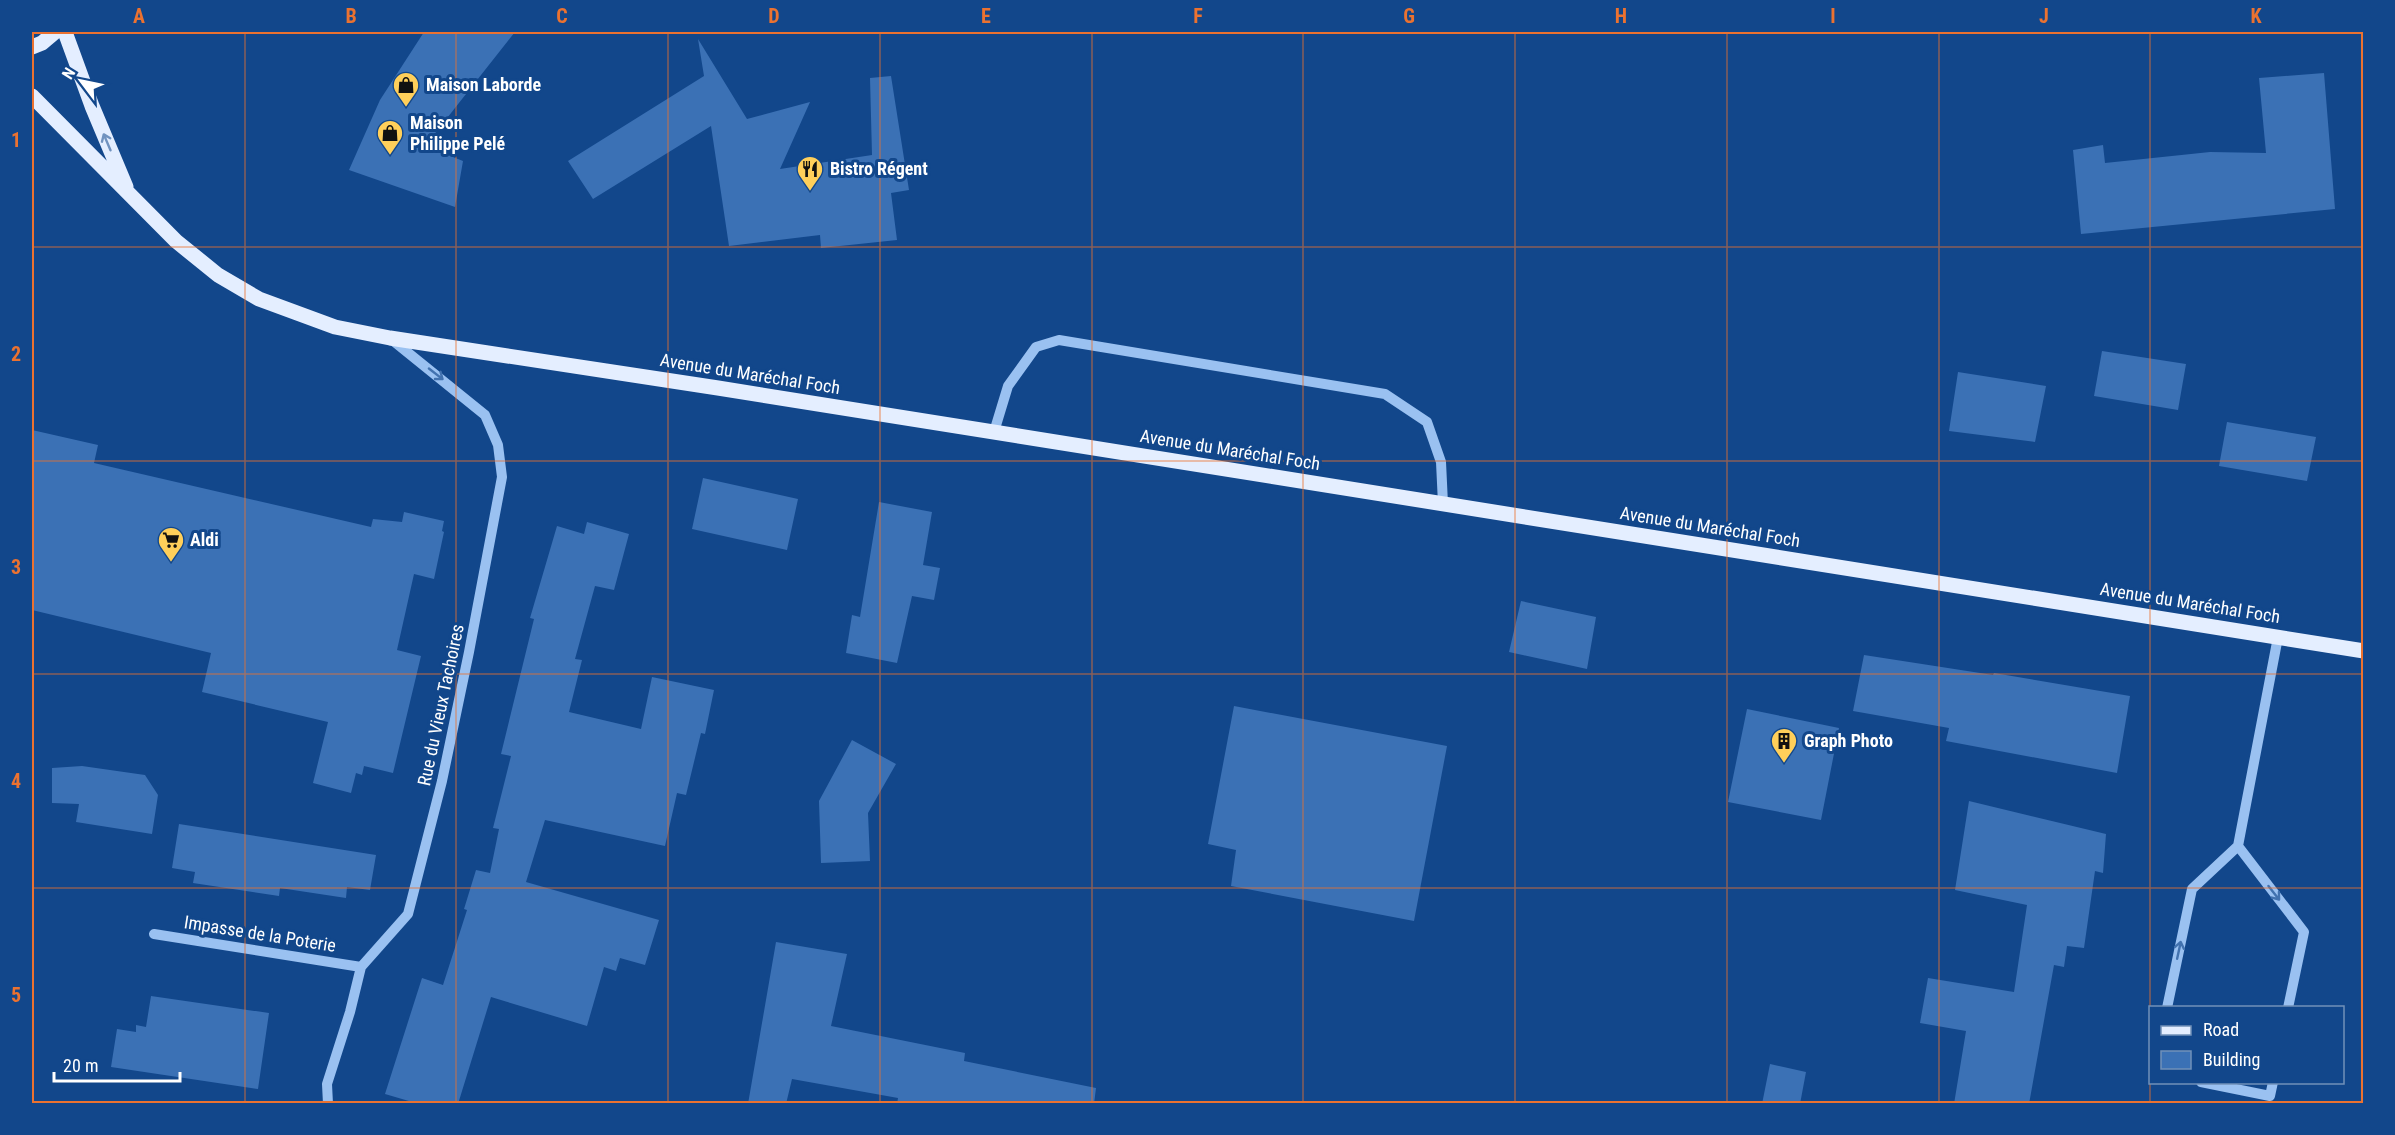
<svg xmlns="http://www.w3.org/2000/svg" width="2395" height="1135" font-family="'Roboto Condensed',sans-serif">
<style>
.building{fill:#3b71b5}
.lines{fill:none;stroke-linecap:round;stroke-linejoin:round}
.minor{stroke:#9ac1f1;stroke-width:10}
.major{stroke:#e4eeff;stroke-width:15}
.oneway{stroke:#7092bf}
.oneway2{stroke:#4272af}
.grid{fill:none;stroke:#eb7230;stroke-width:1.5;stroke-opacity:0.55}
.labels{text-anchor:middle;stroke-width:6;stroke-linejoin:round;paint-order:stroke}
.poi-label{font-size:18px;font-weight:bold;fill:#fff;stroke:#12478b;text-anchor:start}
.street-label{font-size:18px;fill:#fff;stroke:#12478b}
.neatline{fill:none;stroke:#eb7230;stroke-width:2}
.grid-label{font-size:20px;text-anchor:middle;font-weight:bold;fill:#eb7230}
</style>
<rect width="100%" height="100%" fill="#12478b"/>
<!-- building -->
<path class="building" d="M 424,32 L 515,32 L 425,146 L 463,161 L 455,207 L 349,170 L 380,100 Z
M 698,39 L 747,119 L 810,102 L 780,169 L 872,155 L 870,78 L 891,76 L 909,190 L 891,193 L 897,240 L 821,248 L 820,235 L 729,246 L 711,126 L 593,199 L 568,161 L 704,76 Z
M 2324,73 L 2335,209 L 2081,234 L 2073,150 L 2103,145 L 2105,163 L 2210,152 L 2266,153 L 2259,78 Z
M 2102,351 L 2186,364 L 2178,410 L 2094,396 Z
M 1958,372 L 2046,386 L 2035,442 L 1949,431 Z
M 2227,422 L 2316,437 L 2307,481 L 2219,466 Z
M 32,430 L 98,445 L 94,463 L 371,527 L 373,519 L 402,522 L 404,512 L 444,521 L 442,531 L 444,532 L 434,579 L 414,574 L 397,650 L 421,656 L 393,773 L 364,766 L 362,775 L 356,773 L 351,793 L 313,783 L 328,722 L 202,692 L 211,653 L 32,610 Z
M 703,478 L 798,499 L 787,550 L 692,529 Z
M 879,502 L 932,512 L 923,565 L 940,568 L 934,600 L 912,596 L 897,663 L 846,653 L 852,615 L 860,617 Z
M 587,522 L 629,534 L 614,590 L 595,586 L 575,659 L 582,660 L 569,712 L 641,729 L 652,677 L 714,690 L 705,734 L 701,733 L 686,795 L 677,793 L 665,846 L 545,820 L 526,882 L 659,920 L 645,965 L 620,958 L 616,971 L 604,967 L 587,1026 L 491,997 L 458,1104 L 419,1104 L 385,1094 L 422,978 L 443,985 L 467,910 L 464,909 L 476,870 L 490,873 L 499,829 L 493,828 L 511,756 L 501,754 L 534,619 L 530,618 L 557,526 L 584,534 Z
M 1521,601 L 1596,617 L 1587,669 L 1509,652 Z
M 1864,655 L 1993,675 L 1994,673 L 2130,696 L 2117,773 L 1946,741 L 1949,728 L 1853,711 Z
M 1234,706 L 1447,746 L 1414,921 L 1231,886 L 1236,850 L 1208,844 Z
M 1747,709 L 1839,728 L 1821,820 L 1728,802 Z
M 852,740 L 896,764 L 868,813 L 870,861 L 821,863 L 819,801 Z
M 82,766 L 145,775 L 158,795 L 152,834 L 76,822 L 79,804 L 52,803 L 52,768 Z
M 1969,801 L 2106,834 L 2103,873 L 2095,871 L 2084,948 L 2067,946 L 2064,967 L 2054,965 L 2029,1104 L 1954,1104 L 1966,1031 L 1920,1023 L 1928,978 L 2014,992 L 2027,905 L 1955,890 Z
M 179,824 L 376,855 L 370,890 L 347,887 L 346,898 L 280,888 L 279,896 L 193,883 L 195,872 L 172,868 Z
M 776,942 L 847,954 L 831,1026 L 965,1053 L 964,1061 L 1096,1088 L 1094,1104 L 897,1104 L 898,1098 L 792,1079 L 786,1104 L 748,1104 Z
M 151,996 L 269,1013 L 258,1089 L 111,1067 L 117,1029 L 136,1032 L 136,1025 L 146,1027 Z
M 1770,1064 L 1806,1072 L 1800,1104 L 1762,1104 Z"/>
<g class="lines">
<!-- minor -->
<path class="minor" d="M 994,432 L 1008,386 L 1036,347 L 1059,340 L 1385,394 L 1427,422 L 1441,462 L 1443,504
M 2238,846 L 2304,932 L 2288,1008
M 154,934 L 361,967
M 2167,1008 L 2192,889 L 2238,846 L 2278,637
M 2201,1082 L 2270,1096 L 2273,1082
M 328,1104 L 327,1084 L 350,1012 L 361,967 L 408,914 L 442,781 L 469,652 L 502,477 L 498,445 L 485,415 L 391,339"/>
<!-- major -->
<path class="major" d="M 65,32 L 92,106 L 126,187
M 32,47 L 42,43 L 55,32
M 32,96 L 176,241 L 218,275 L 259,299 L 335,327 L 390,338 L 718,388 L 2364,651"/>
</g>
<!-- one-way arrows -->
<defs><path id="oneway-shaft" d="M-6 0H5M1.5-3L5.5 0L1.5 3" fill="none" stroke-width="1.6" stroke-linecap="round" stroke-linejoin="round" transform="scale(1.5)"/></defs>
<use class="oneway" href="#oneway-shaft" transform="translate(107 142) rotate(-113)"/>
<g class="oneway2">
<use href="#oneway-shaft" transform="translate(436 374) rotate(38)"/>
<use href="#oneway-shaft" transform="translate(2274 893) rotate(52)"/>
<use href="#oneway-shaft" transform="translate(2179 950) rotate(-78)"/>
</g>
<!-- grid -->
<path class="grid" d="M 245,32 L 245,1104M 456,32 L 456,1104M 668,32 L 668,1104M 880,32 L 880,1104M 1092,32 L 1092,1104M 1303,32 L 1303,1104M 1515,32 L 1515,1104M 1727,32 L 1727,1104M 1939,32 L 1939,1104M 2150,32 L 2150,1104M 32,247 L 2364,247M 32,461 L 2364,461M 32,674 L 2364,674M 32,888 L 2364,888"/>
<!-- icons -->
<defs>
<g id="shop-pin" transform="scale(1.35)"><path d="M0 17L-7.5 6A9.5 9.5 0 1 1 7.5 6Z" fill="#ffcf5a" stroke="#12478b"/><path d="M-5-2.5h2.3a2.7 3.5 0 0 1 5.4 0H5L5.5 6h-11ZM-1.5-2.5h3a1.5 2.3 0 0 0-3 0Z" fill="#111"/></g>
<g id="restaurant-pin" transform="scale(1.35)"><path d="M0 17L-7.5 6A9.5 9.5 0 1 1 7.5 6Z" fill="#ffcf5a" stroke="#12478b"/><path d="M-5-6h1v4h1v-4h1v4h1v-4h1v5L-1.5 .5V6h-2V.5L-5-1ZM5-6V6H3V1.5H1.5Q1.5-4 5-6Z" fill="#111"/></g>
<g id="supermarket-pin" transform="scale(1.35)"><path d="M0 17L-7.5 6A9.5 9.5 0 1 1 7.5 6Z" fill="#ffcf5a" stroke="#12478b"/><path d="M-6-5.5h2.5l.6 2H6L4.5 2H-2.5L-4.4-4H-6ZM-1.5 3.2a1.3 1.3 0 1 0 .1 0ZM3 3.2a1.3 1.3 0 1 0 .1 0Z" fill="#111"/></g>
<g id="building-pin" transform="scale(1.35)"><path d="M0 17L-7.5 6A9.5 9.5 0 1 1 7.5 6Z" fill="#ffcf5a" stroke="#12478b"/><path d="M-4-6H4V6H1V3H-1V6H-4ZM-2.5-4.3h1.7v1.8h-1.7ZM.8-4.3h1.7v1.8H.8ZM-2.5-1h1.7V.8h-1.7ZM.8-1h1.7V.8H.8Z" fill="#111"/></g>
</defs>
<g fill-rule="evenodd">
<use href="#shop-pin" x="406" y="85"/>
<use href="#shop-pin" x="390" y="133"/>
<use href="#restaurant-pin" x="810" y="169"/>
<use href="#supermarket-pin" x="171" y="540"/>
<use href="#building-pin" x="1784" y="741"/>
</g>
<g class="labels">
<!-- poi labels -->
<g class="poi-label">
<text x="426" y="91">Maison Laborde</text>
<text x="410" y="129">Maison<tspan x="410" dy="21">Philippe Pelé</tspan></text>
<text x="830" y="175">Bistro Régent</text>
<text x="190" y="546">Aldi</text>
<text x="1804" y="747">Graph Photo</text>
</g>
<!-- street labels -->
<g class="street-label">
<text transform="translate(750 374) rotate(9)" y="6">Avenue du Maréchal Foch</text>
<text transform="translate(1230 450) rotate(9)" y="6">Avenue du Maréchal Foch</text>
<text transform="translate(1710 527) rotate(9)" y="6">Avenue du Maréchal Foch</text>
<text transform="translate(2190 603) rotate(9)" y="6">Avenue du Maréchal Foch</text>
<text transform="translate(441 705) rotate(-78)" y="6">Rue du Vieux Tachoires</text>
<text transform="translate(260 934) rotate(9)" y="6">Impasse de la Poterie</text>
</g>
</g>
<!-- border -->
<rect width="2395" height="1135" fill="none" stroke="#12478b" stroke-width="66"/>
<!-- legend -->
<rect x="2149" y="1006" width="195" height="78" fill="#12478b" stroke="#7191b9" stroke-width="1.5"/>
<rect x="2161" y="1026" width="30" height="9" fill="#e4eeff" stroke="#7191b9" stroke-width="1.5"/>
<text x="2203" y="1036" font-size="18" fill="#ffffff">Road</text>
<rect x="2161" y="1051" width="30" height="18" fill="#3b71b5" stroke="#7191b9" stroke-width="1.5"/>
<text x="2203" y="1066" font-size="18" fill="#ffffff">Building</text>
<!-- north arrow -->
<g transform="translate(81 81) rotate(302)" stroke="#12478b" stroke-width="4.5" paint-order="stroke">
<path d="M0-4.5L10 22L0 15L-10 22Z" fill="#ffffff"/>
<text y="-9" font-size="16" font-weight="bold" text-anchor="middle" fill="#ffffff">N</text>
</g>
<!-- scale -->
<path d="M54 1072v9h126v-9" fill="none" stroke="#ffffff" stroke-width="3"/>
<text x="63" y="1072" font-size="18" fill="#ffffff" stroke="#12478b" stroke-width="4.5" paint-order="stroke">20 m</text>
<rect x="33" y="33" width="2329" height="1069" class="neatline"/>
<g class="grid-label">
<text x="139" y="23">A</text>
<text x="351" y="23">B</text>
<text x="562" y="23">C</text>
<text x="774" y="23">D</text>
<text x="986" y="23">E</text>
<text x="1198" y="23">F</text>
<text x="1409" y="23">G</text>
<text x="1621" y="23">H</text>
<text x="1833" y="23">I</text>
<text x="2044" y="23">J</text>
<text x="2256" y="23">K</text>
<text x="16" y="147">1</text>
<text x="16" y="361">2</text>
<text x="16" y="574">3</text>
<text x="16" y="788">4</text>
<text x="16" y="1002">5</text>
</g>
</svg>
